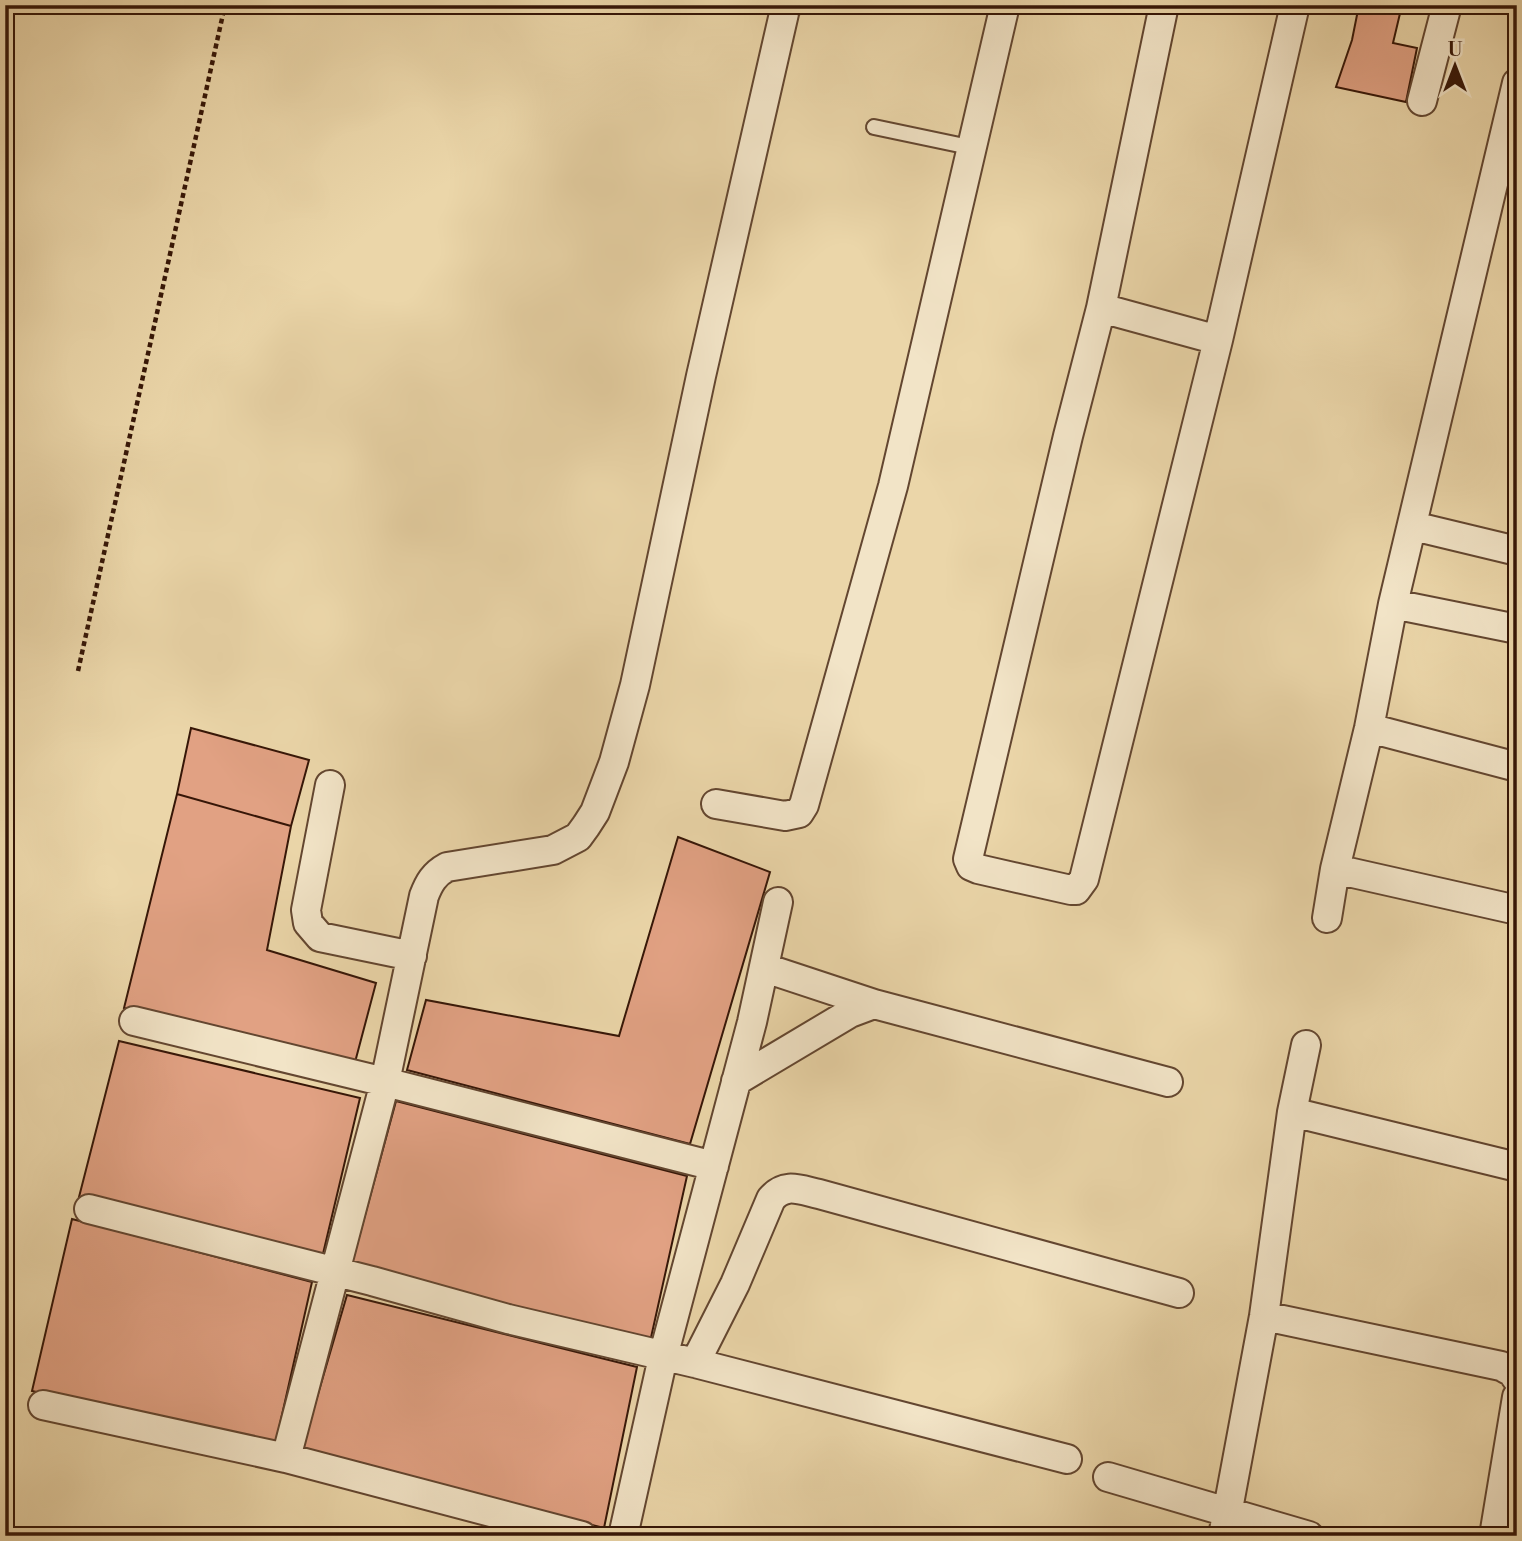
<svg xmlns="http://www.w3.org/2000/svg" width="1522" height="1541" font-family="'Libre Bodoni',serif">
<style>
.building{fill:#e1a183;stroke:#361607;stroke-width:2}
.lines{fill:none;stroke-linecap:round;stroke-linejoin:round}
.service-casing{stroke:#634630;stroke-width:18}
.minor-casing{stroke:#634630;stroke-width:32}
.path{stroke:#361607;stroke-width:4.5;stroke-dasharray:5 3.5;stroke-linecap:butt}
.service{stroke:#f2e4c7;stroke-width:14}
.minor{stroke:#f2e4c7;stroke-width:28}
</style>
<rect width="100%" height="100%" fill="#ebd6a9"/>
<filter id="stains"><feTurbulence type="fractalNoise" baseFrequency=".00286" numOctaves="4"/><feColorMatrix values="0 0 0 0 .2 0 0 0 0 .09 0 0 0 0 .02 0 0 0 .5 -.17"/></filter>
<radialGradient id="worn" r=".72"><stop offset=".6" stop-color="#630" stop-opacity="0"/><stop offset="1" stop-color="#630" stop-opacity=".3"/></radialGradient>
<!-- building -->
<path class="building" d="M 1359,5 L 1402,5 L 1393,43 L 1417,48 L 1406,102 L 1336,87 L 1352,40 Z
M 191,728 L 309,760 L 291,826 L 177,794 Z
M 177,794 L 291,826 L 267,950 L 376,983 L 354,1066 L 124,1008 Z
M 678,837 L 770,872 L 690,1144 L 407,1070 L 426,1000 L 619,1036 Z
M 119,1041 L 360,1098 L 322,1258 L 79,1197 Z
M 396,1101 L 687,1176 L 650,1342 L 352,1263 Z
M 72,1219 L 312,1282 L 275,1446 L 32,1391 Z
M 347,1295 L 637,1367 L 604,1528 L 301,1452 Z"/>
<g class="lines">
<!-- service casing -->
<g class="service-casing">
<path id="service" d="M 874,127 L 974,148"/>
</g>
<!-- minor casing -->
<g class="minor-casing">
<path id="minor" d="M 1164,5 L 1101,308 L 1068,436 L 968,859 L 971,866 L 978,869 L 1071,890 L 1076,890 L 1084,879 L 1218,340 L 1295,5
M 1517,83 L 1393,604 L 1369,728 L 1335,869 L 1517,910
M 1422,101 L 1447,5
M 1101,308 L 1218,340
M 1413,526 L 1517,551
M 1393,604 L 1517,629
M 1369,728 L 1517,767
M 330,785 L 306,910 L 308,923 L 320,937 L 412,956
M 716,804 L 785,816 L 799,813 L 804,805 L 893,486 L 1005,5
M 1327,918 L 1335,869
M 765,968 L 874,1004
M 134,1021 L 385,1082 L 714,1166
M 736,1081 L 850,1013 L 874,1004 L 1168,1082
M 1292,1112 L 1517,1167
M 89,1209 L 372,1281 L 508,1319 L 695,1363 L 1067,1459
M 1264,1316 L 1501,1366 L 1512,1372 L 1517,1379
M 695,1363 L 735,1284 L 771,1199 C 785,1182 800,1190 819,1194 L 1179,1293
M 43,1405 L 286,1458 L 582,1536
M 286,1458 L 385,1082 L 424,896 C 429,883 434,874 447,867 L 553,850 L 578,837 L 586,826 L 595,812 L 614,762 L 635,685 L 701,376 L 785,9 L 788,5
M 1108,1477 L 1309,1536
M 623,1536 L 663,1357 L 752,1022 L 778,902
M 1223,1536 L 1264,1316 L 1292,1112 L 1306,1045
M 1494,1536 L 1517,1397"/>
</g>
<!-- path -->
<path class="path" d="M 78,671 L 225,5"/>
<!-- service -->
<use href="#service" class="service"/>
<!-- minor -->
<use href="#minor" class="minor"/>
</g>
<!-- margin -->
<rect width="1522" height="1541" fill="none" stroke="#ebd6a9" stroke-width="28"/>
<rect x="7" y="7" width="1508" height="1527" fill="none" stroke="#361607" stroke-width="3.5"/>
<rect x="14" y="14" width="1494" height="1513" fill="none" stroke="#361607" stroke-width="2"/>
<!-- north arrow -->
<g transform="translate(1455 66)" stroke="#f2e4c7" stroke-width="5" paint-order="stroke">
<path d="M0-5L12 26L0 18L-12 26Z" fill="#361607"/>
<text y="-10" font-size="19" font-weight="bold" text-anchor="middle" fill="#361607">U</text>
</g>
<rect width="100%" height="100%" filter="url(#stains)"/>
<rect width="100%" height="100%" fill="url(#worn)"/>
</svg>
